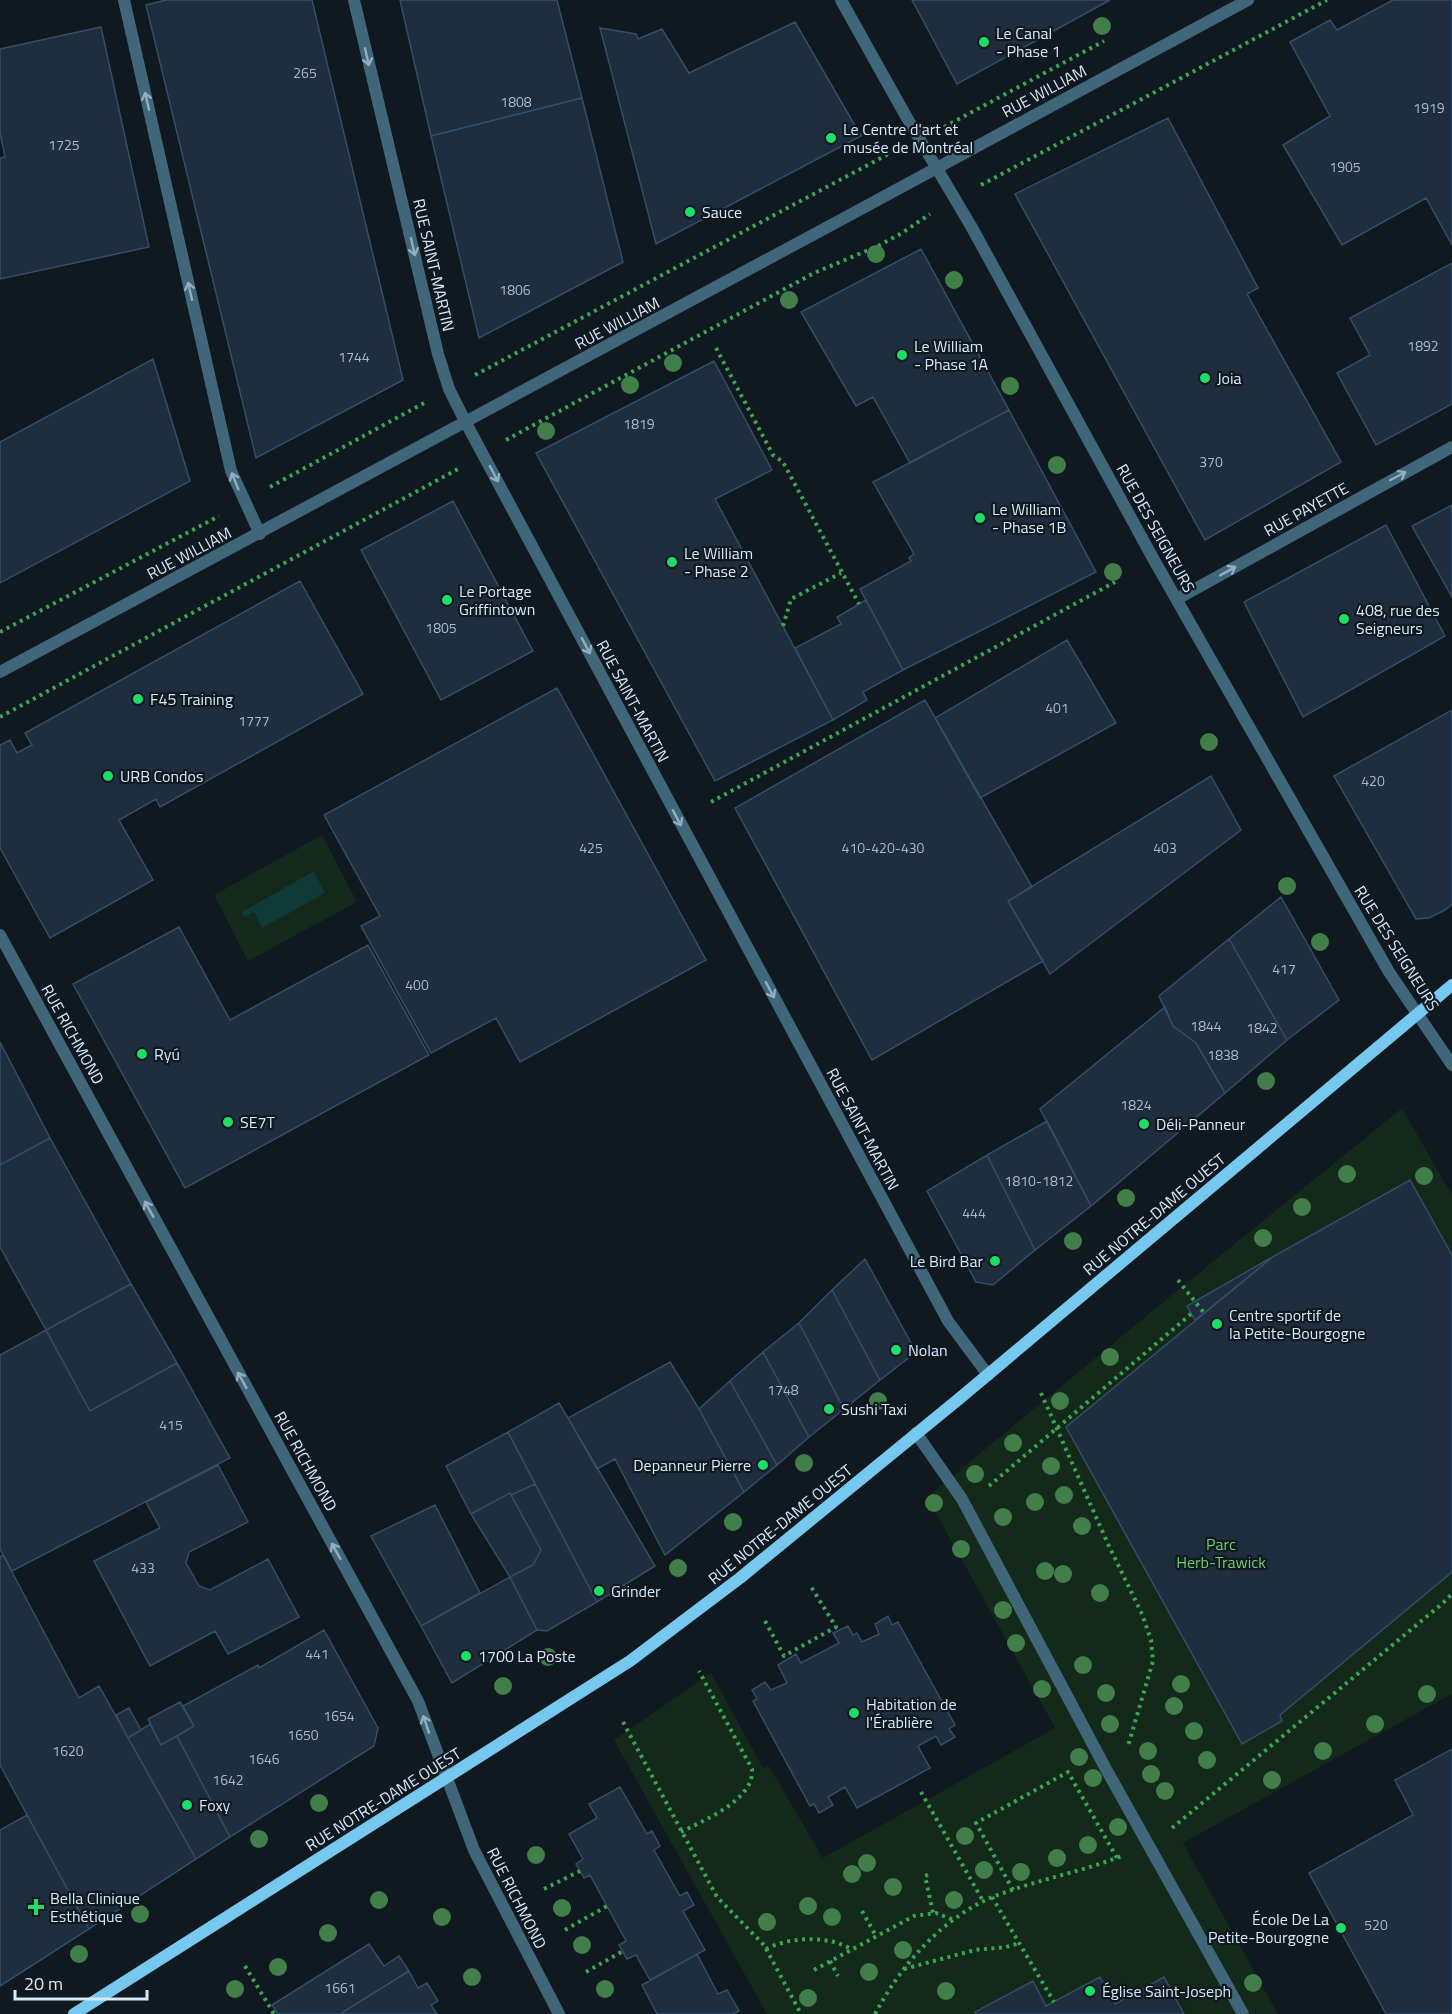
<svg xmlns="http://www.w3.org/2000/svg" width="1452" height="2014" font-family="'Titillium Web',sans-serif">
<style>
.green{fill:#132919}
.water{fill:#0f3a37}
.building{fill:#1e2e3f;stroke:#334e68;stroke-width:1.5}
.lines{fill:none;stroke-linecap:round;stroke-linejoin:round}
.path{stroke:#3ca555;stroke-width:4;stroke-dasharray:3 4.5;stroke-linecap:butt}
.service{stroke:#406679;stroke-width:12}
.pedestrian{stroke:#406679;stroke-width:12}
.minor{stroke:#406679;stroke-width:12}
.secondary{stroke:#76c8ef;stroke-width:12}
.tree{fill:#417e4a}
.oneway{stroke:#91afc0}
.poi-dot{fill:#1bdf68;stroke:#101820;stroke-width:2}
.labels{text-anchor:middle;stroke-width:4.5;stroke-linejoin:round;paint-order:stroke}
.number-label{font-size:14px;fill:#a6bbcb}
.poi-label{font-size:16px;fill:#d4eafa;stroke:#101820;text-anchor:start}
.street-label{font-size:16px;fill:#d4eafa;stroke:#101820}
.park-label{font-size:16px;fill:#69d16d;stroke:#101820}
</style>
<rect width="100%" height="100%" fill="#101820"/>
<!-- green -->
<path class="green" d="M 322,835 L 357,902 L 248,961 L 214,895 Z
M 1402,1108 L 1452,1195 L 1452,1694 L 1183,1843 L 1278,2014 L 767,2014 L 614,1740 L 711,1673 L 763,1768 L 769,1766 L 823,1858 L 1055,1728 L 927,1497 L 1173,1294 Z"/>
<!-- water -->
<path class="water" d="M 314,871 L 325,893 L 262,928 L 254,912 L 245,917 L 242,912 Z"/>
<!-- building -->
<path class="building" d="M 166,0 L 312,0 L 403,380 L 256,458 L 146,5 Z
M 400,0 L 557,0 L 582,98 L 431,136 Z
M 912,0 L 1110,0 L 957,84 Z
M 1393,0 L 1452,0 L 1452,245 L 1426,198 L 1342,245 L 1283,145 L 1330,116 L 1290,42 L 1330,20 L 1337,30 Z
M 795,22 L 861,136 L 656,244 L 600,28 L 636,34 L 638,39 L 662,29 L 689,73 Z
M 101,27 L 149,247 L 0,279 L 0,158 L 5,157 L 0,133 L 0,49 Z
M 582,98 L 623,262 L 479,338 L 431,136 Z
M 1168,118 L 1258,288 L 1247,294 L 1341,462 L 1205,540 L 1015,194 Z
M 921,249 L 1009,410 L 910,463 L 873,397 L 856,406 L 801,312 Z
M 1452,263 L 1452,404 L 1376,445 L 1337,373 L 1370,355 L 1350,318 Z
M 153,359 L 190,481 L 0,583 L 0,442 Z
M 714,361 L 772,470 L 715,499 L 833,720 L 715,781 L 536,453 Z
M 1009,410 L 1096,572 L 903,670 L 860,589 L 911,561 L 909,558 L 914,554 L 873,482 Z
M 453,501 L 533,651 L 441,700 L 361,550 Z
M 1452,505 L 1452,597 L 1412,526 Z
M 1386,525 L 1445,636 L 1303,717 L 1244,602 Z
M 300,581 L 363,694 L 160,807 L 156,799 L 119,820 L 153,880 L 50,938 L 0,848 L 0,745 L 10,740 L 17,753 L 32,745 L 25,733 Z
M 866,600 L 903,670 L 863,692 L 867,700 L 833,720 L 795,648 L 841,624 L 837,617 Z
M 1067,640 L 1116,723 L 980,798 L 935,718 Z
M 557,688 L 706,960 L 520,1062 L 496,1018 L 431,1053 L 361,926 L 380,916 L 324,815 Z
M 925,700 L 1032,887 L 1008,901 L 1043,961 L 872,1060 L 735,808 Z
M 1452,710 L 1452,904 L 1445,910 L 1429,918 L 1416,919 L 1334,776 Z
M 1211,776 L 1241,830 L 1050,974 L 1008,901 Z
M 1281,897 L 1339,1000 L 1287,1040 L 1229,939 Z
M 179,927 L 230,1020 L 368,945 L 429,1055 L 185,1188 L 73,984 Z
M 1229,939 L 1287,1040 L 1225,1093 L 1196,1043 L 1173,1026 L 1159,996 Z
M 1165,1007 L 1173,1026 L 1196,1043 L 1225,1093 L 1091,1206 L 1040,1109 Z
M 0,1042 L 50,1138 L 0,1165 Z
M 1047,1121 L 1091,1206 L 1035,1250 L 987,1155 Z
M 50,1138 L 131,1284 L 46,1330 L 0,1247 L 0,1165 Z
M 987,1155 L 1035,1250 L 993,1285 L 976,1282 L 927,1191 Z
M 1410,1180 L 1452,1255 L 1452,1572 L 1280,1715 L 1282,1721 L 1242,1744 L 1066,1427 L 1274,1256 Z
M 1274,1256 L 1204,1313 L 1195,1320 L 1187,1306 Z
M 865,1259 L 916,1352 L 880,1380 L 832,1290 Z
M 131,1284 L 177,1363 L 90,1411 L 46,1330 Z
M 832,1290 L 880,1380 L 844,1409 L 799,1323 Z
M 799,1323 L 844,1409 L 809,1437 L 763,1352 Z
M 46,1330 L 90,1411 L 177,1363 L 230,1458 L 12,1571 L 0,1549 L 0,1355 Z
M 763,1352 L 809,1437 L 777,1465 L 730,1381 Z
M 670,1362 L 699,1409 L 744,1492 L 665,1555 L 615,1459 L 597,1469 L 568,1418 Z
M 730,1381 L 777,1465 L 744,1492 L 699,1409 Z
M 559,1403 L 655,1566 L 597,1602 L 508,1432 Z
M 508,1432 L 535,1484 L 511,1495 L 510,1493 L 471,1514 L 446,1466 Z
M 218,1465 L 248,1522 L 189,1552 L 186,1563 L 199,1586 L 210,1590 L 268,1559 L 299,1617 L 228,1654 L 215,1631 L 150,1666 L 94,1561 L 160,1528 L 146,1502 Z
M 535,1484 L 597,1602 L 547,1631 L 537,1630 L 510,1577 L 533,1565 L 541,1550 L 511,1495 Z
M 510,1493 L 541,1550 L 533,1565 L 510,1577 L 471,1514 Z
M 435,1505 L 480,1593 L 421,1626 L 371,1536 Z
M 3,1555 L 79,1698 L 99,1686 L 196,1859 L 89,1929 L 0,1765 L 0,1557 Z
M 510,1577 L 537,1630 L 452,1683 L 421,1626 Z
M 888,1616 L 892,1625 L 898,1622 L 955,1725 L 949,1729 L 955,1737 L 941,1745 L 936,1736 L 918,1746 L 930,1768 L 857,1808 L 845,1787 L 828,1797 L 833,1805 L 819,1813 L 814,1804 L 810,1806 L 753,1701 L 757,1699 L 752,1690 L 765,1682 L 771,1690 L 787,1683 L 778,1665 L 796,1654 L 801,1663 L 839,1643 L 833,1633 L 848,1626 L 853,1635 L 857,1633 L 862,1642 L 879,1634 L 875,1624 Z
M 324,1630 L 378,1728 L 374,1746 L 230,1837 L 177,1736 L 194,1726 L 183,1706 L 258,1665 L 259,1668 Z
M 180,1702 L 194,1726 L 161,1745 L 148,1719 Z
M 129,1708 L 141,1730 L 128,1738 L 116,1715 Z
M 150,1724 L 161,1745 L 177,1736 L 230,1837 L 196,1859 L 128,1738 Z
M 1452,1749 L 1452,2014 L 1386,2014 L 1309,1873 L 1413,1815 L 1395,1780 Z
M 620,1787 L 647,1834 L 652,1831 L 660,1846 L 654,1850 L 680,1896 L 687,1892 L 694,1905 L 683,1911 L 705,1950 L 650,1980 L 636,1955 L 627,1959 L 619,1945 L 626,1941 L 590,1875 L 584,1878 L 576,1864 L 583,1859 L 569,1834 L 597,1818 L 589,1804 Z
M 27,1815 L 89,1929 L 0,1986 L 0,1830 Z
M 369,1944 L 384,1966 L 399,1956 L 409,1971 L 340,2014 L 278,2014 L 272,2005 Z
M 697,1954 L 718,1994 L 727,1990 L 739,2011 L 733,2014 L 657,2014 L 642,1985 Z
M 409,1971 L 418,1988 L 427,1983 L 438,2001 L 431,2005 L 437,2014 L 340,2014 Z
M 1100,1977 L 1115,2004 L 1164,1977 L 1184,2014 L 976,2014 L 975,2012 L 1033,1981 L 1046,2006 Z"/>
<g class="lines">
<!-- path -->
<path class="path" d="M 944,127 L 1104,41
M 981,185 L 1327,0
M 716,348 L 773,455 L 783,462 L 859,604
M 475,375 L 894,151
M 506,440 L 814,273 L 878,246 L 902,233 L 930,214
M 270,487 L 424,403
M 783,626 L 791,599 L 841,573
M 0,632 L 219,516
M 0,717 L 458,469
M 711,802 L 1115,582
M 1178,1280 L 1204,1313
M 1041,1393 L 1108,1544 L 1142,1614 L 1151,1640 L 1153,1661 L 1128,1746
M 989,1486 L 1191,1314
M 765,1621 L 784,1656 L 836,1627 L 810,1585
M 623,1722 L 717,1897 L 764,1945 L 801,2014
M 921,1792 L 983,1901
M 1172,1828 L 1443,1603 L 1452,1594
M 681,1832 C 705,1820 755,1799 752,1769 L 699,1671
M 928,1875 L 925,1876 L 933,1913
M 544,1889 L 580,1871
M 1013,1890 L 976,1823 L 1068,1772 L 1117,1858
M 992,1897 L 1054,2002
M 862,1911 L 876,1936
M 565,1930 L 607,1906
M 766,1949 C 789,1937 828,1935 851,1949
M 830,1961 L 838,1976
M 245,1966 L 274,2014
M 904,1969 L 975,1950 L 1006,1947 L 1020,1943
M 814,1970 L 914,1916 L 936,1913 L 954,1920
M 586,1972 L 623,1951
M 875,2014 C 902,1963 947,1912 1003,1893 C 1042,1879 1083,1871 1122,1856"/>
<!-- service -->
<path class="service" d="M 124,0 L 231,471 L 260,534"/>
<!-- pedestrian -->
<path class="pedestrian" d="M 916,1433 L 962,1499 L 1106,1769 L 1243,2014"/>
<!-- minor -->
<path class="minor" d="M 354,0 L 438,354 L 449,389 L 466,423 L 948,1321 L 988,1375
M 841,0 L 907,118 L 971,226 L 1154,560 L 1389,972 L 1452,1065
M 1177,599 L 1452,447
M 0,672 C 417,450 832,224 1248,0
M 0,935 L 418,1701 L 474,1850 L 559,2014"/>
<!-- secondary -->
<path class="secondary" d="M 74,2014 L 630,1661 L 740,1578 L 960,1398 L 1452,985"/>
</g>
<!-- trees -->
<g class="tree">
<circle cx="1102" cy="26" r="9"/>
<circle cx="876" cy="254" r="9"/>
<circle cx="954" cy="280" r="9"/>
<circle cx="789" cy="300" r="9"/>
<circle cx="673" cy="363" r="9"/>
<circle cx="630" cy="385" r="9"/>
<circle cx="1010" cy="386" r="9"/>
<circle cx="546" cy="431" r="9"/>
<circle cx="1057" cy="465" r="9"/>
<circle cx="1113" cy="572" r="9"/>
<circle cx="1209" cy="742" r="9"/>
<circle cx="1287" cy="886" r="9"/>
<circle cx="1320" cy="942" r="9"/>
<circle cx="1266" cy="1081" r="9"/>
<circle cx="1347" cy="1174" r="9"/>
<circle cx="1424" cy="1176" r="9"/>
<circle cx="1126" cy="1198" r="9"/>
<circle cx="1302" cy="1207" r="9"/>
<circle cx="1263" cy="1238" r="9"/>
<circle cx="1073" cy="1241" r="9"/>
<circle cx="1110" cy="1357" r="9"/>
<circle cx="878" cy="1401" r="9"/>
<circle cx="1060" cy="1401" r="9"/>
<circle cx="1013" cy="1443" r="9"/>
<circle cx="804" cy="1463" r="9"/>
<circle cx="1051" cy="1466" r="9"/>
<circle cx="975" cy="1474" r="9"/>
<circle cx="1064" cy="1495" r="9"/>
<circle cx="1035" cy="1502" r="9"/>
<circle cx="934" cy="1503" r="9"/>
<circle cx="1003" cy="1517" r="9"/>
<circle cx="733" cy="1522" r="9"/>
<circle cx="1082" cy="1526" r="9"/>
<circle cx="961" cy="1549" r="9"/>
<circle cx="678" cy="1568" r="9"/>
<circle cx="1045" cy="1571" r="9"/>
<circle cx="1063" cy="1574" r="9"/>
<circle cx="1100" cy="1593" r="9"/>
<circle cx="1003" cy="1610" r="9"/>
<circle cx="1016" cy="1643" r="9"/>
<circle cx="548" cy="1657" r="9"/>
<circle cx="1083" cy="1665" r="9"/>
<circle cx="1181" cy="1684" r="9"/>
<circle cx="503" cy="1686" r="9"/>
<circle cx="1042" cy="1689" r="9"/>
<circle cx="1106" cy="1693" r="9"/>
<circle cx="1427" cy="1694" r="9"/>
<circle cx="1174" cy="1706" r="9"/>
<circle cx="1110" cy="1724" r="9"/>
<circle cx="1375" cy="1724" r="9"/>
<circle cx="1194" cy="1731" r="9"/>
<circle cx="1148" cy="1751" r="9"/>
<circle cx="1323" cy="1751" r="9"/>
<circle cx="1079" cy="1757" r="9"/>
<circle cx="1207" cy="1760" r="9"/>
<circle cx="1151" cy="1774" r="9"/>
<circle cx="1093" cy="1778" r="9"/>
<circle cx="1272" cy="1780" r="9"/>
<circle cx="1165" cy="1791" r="9"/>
<circle cx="319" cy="1803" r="9"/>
<circle cx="1118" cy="1827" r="9"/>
<circle cx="965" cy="1836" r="9"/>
<circle cx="259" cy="1839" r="9"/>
<circle cx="1088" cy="1845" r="9"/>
<circle cx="536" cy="1855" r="9"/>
<circle cx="1057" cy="1858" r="9"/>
<circle cx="867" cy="1863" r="9"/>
<circle cx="984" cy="1870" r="9"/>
<circle cx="1021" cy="1872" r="9"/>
<circle cx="852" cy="1874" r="9"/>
<circle cx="893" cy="1887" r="9"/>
<circle cx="379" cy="1900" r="9"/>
<circle cx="954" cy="1900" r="9"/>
<circle cx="808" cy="1906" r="9"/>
<circle cx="562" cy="1908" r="9"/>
<circle cx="140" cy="1914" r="9"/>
<circle cx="442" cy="1917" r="9"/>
<circle cx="832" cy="1917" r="9"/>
<circle cx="767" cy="1922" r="9"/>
<circle cx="328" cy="1933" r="9"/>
<circle cx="582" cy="1945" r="9"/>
<circle cx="903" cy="1950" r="9"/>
<circle cx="79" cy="1954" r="9"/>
<circle cx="278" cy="1967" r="9"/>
<circle cx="869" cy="1972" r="9"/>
<circle cx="472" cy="1977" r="9"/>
<circle cx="1253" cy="1983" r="9"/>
<circle cx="235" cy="1989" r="9"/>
<circle cx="605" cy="1989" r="9"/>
<circle cx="946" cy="1991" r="9"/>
<circle cx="808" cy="1998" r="9"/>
</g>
<!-- one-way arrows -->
<defs><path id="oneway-shaft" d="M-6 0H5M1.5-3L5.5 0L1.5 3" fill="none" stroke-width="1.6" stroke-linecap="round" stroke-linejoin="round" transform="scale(1.5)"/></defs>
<g class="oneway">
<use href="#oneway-shaft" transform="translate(367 57) rotate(77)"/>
<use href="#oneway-shaft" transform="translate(147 101) rotate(-103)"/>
<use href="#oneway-shaft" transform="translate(413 247) rotate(77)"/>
<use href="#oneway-shaft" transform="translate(190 291) rotate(-103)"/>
<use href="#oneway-shaft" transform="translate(494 474) rotate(62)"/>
<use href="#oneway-shaft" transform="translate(1398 476) rotate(-28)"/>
<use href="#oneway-shaft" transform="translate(235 481) rotate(-112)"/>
<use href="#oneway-shaft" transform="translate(1228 571) rotate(-29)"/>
<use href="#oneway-shaft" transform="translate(586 646) rotate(62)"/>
<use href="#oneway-shaft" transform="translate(677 818) rotate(62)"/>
<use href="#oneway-shaft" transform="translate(770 990) rotate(62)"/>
<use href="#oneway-shaft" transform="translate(149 1209) rotate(-119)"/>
<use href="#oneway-shaft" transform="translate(242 1380) rotate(-119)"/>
<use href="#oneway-shaft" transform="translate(336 1551) rotate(-119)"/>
<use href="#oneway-shaft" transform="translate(426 1724) rotate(-109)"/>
</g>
<!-- markers -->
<g class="poi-dot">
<circle cx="984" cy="42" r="6"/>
<circle cx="831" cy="138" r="6"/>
<circle cx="690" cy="212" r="6"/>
<circle cx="902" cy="355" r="6"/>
<circle cx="1205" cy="378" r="6"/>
<circle cx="980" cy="518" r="6"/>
<circle cx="672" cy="562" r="6"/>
<circle cx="447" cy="600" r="6"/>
<circle cx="1344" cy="619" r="6"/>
<circle cx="138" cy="699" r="6"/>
<circle cx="108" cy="776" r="6"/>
<circle cx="142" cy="1054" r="6"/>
<circle cx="228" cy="1122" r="6"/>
<circle cx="1144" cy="1124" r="6"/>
<circle cx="995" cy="1261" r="6"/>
<circle cx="1217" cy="1324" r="6"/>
<circle cx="896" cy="1350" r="6"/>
<circle cx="829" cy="1409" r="6"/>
<circle cx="763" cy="1465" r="6"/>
<circle cx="599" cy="1591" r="6"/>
<circle cx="466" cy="1656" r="6"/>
<circle cx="854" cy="1713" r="6"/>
<circle cx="187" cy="1805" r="6"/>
<path d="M33 1898h6v6h6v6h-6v6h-6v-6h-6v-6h6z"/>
<circle cx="1341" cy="1928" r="6"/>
<circle cx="1090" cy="1991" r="6"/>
</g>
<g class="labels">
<!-- number labels -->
<g class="number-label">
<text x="305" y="78">265</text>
<text x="516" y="107">1808</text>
<text x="1429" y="113">1919</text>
<text x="64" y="150">1725</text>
<text x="1345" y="172">1905</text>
<text x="515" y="295">1806</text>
<text x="1423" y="351">1892</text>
<text x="354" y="362">1744</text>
<text x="639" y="429">1819</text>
<text x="1211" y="467">370</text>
<text x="441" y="633">1805</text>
<text x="1057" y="713">401</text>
<text x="254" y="726">1777</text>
<text x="1373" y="786">420</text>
<text x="591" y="853">425</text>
<text x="883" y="853">410-420-430</text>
<text x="1165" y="853">403</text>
<text x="1284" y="974">417</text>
<text x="417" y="990">400</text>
<text x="1206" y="1031">1844</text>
<text x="1262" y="1033">1842</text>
<text x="1223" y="1060">1838</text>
<text x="1136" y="1110">1824</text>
<text x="1039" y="1186">1810-1812</text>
<text x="974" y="1218">444</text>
<text x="783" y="1395">1748</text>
<text x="171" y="1430">415</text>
<text x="143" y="1573">433</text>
<text x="317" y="1659">441</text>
<text x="339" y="1721">1654</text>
<text x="303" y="1740">1650</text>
<text x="68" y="1756">1620</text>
<text x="264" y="1764">1646</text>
<text x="228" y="1785">1642</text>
<text x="1376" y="1930">520</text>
<text x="340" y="1993">1661</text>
</g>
<!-- poi labels -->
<g class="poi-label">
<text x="996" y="39">Le Canal<tspan x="996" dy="18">- Phase 1</tspan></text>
<text x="843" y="135">Le Centre d'art et<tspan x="843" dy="18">musée de Montréal</tspan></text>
<text x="702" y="218">Sauce</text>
<text x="914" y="352">Le William<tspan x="914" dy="18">- Phase 1A</tspan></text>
<text x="1217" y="384">Joia</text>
<text x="992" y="515">Le William<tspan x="992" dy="18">- Phase 1B</tspan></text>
<text x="684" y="559">Le William<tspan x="684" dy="18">- Phase 2</tspan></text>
<text x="459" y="597">Le Portage<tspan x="459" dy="18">Griffintown</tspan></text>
<text x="1356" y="616">408, rue des<tspan x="1356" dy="18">Seigneurs</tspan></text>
<text x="150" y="705">F45 Training</text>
<text x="120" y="782">URB Condos</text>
<text x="154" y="1060">Ryú</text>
<text x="240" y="1128">SE7T</text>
<text x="1156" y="1130">Déli-Panneur</text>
<text x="983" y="1267" text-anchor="end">Le Bird Bar</text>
<text x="1229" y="1321">Centre sportif de<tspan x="1229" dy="18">la Petite-Bourgogne</tspan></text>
<text x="908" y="1356">Nolan</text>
<text x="841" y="1415">Sushi Taxi</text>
<text x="751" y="1471" text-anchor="end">Depanneur Pierre</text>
<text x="611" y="1597">Grinder</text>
<text x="478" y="1662">1700 La Poste</text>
<text x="866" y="1710">Habitation de<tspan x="866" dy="18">l'Érablière</tspan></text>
<text x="199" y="1811">Foxy</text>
<text x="50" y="1904">Bella Clinique<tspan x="50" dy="18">Esthétique</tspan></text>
<text x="1329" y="1925" text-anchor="end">École De La<tspan x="1329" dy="18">Petite-Bourgogne</tspan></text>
<text x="1102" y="1997">Église Saint-Joseph</text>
</g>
<!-- street labels -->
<g class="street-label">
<text transform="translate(1044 91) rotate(-28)" y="6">RUE WILLIAM</text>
<text transform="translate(434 265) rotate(77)" y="6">RUE SAINT-MARTIN</text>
<text transform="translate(617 323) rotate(-28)" y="6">RUE WILLIAM</text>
<text transform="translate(1306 509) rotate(-29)" y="6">RUE PAYETTE</text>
<text transform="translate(1156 528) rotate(61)" y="6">RUE DES SEIGNEURS</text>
<text transform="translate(189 553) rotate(-28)" y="6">RUE WILLIAM</text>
<text transform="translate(633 701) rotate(62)" y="6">RUE SAINT-MARTIN</text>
<text transform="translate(1397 948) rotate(58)" y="6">RUE DES SEIGNEURS</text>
<text transform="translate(73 1034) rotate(61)" y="6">RUE RICHMOND</text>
<text transform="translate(863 1129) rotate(62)" y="6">RUE SAINT-MARTIN</text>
<text transform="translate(1154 1214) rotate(-40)" y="6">RUE NOTRE-DAME OUEST</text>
<text transform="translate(306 1461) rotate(61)" y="6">RUE RICHMOND</text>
<text transform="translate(780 1524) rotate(-39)" y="6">RUE NOTRE-DAME OUEST</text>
<text transform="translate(383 1799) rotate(-32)" y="6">RUE NOTRE-DAME OUEST</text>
<text transform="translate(517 1898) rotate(63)" y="6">RUE RICHMOND</text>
</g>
<!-- park labels -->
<g class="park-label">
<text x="1221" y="1550">Parc<tspan x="1221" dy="18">Herb-Trawick</tspan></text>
</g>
</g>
<!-- scale -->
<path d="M15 1990v9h132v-9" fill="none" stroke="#d4eafa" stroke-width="3"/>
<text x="24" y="1990" font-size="18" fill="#d4eafa" stroke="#101820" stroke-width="4.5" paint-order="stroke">20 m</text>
</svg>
